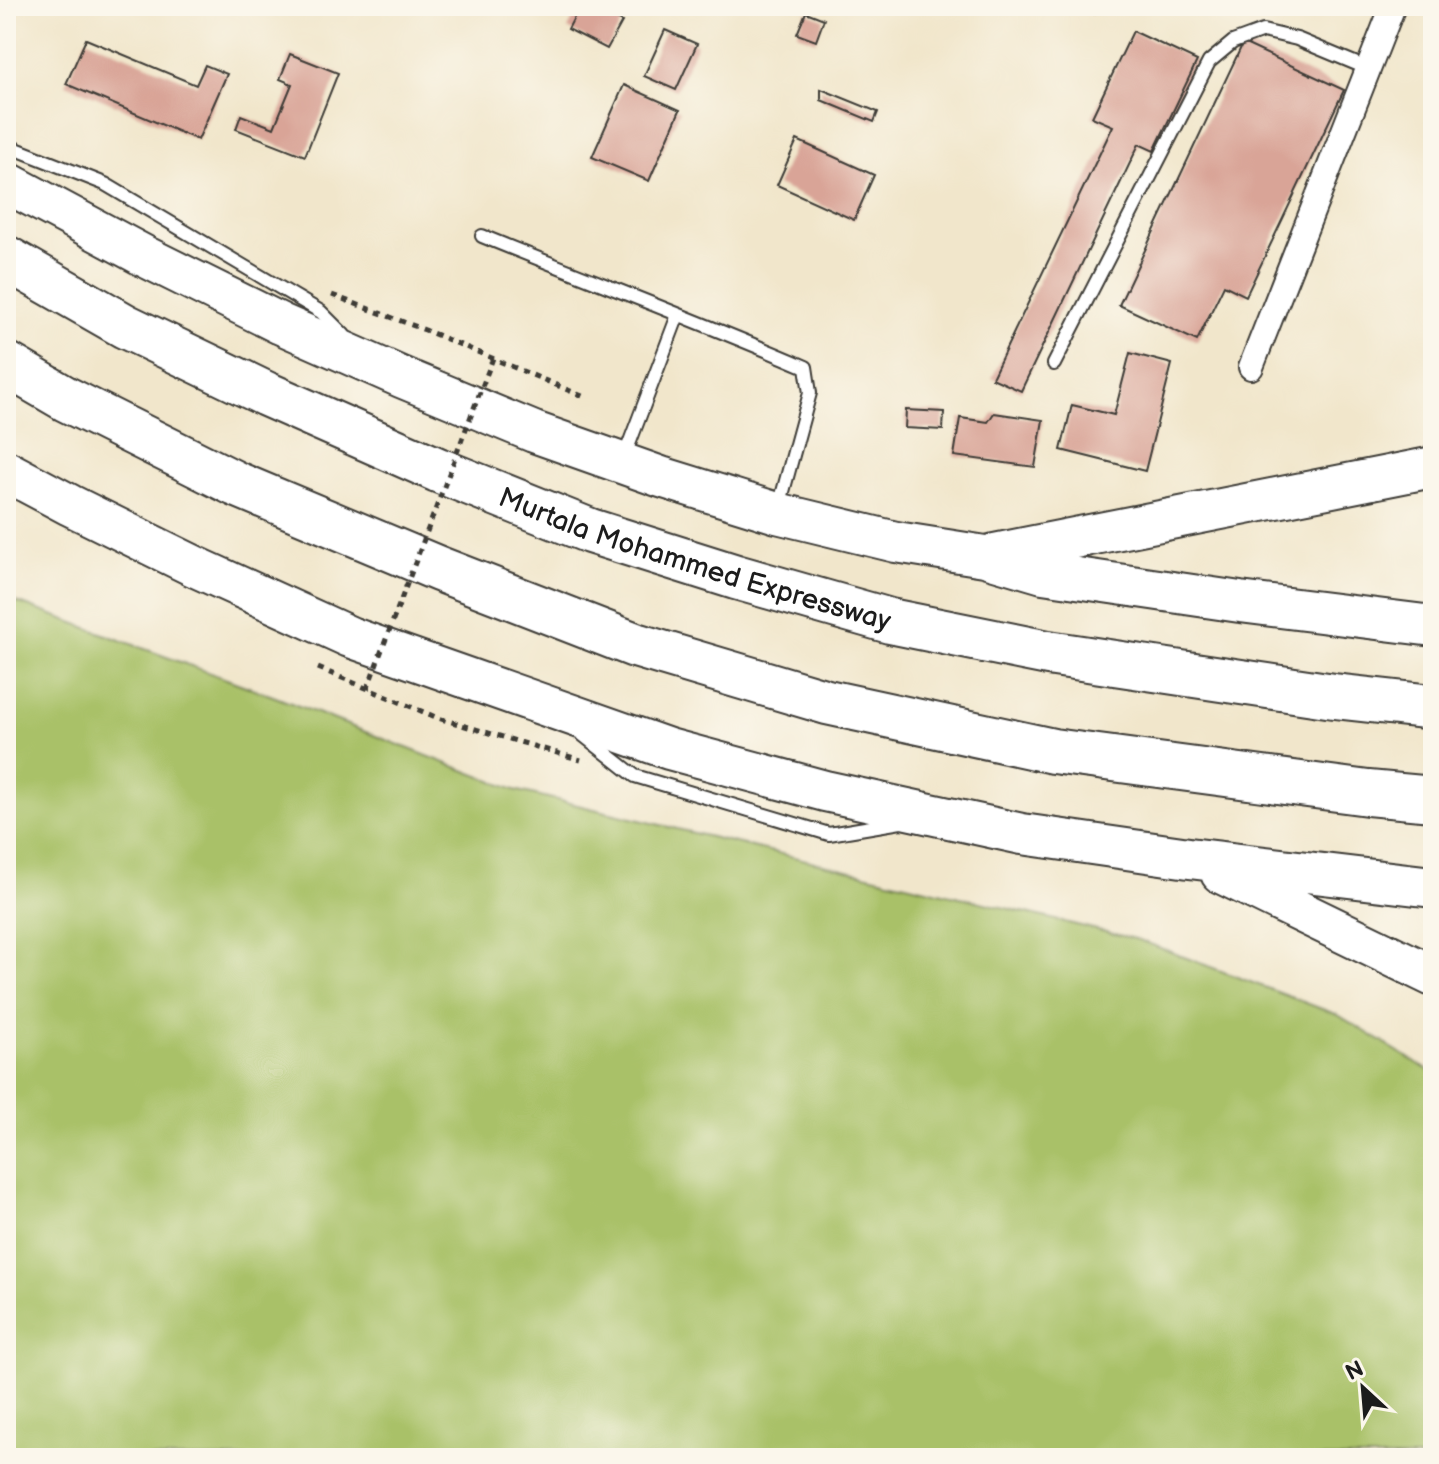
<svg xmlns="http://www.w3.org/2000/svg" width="1439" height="1464" font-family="'Balsamiq Sans',sans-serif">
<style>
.green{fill:#a9c167;stroke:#626e42;stroke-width:2}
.building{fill:#d9a497}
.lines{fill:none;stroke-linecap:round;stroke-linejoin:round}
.service-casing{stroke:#3c3a36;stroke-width:16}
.minor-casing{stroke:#3c3a36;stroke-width:28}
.trunk-casing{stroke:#3c3a36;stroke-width:44}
.motorway-casing{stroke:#3c3a36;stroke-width:48}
.path{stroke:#3c3a36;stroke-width:5;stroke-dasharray:6 6;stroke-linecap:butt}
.service{stroke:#fff;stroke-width:12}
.minor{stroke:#fff;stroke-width:24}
.trunk{stroke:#fff;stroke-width:40}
.motorway{stroke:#fff;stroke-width:44}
.path-bridge{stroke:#3c3a36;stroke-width:5;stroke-dasharray:6 6;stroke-linecap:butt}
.labels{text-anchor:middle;stroke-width:6;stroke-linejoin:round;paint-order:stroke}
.street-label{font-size:28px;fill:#1c1c1c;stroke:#fbf7ec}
</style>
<rect width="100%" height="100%" fill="#fbf7ec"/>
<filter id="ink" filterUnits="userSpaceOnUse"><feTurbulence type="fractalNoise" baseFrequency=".0125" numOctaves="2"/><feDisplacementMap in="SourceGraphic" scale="16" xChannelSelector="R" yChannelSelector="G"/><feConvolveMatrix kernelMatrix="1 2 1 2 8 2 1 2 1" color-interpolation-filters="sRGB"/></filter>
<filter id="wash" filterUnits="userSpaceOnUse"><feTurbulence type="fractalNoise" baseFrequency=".006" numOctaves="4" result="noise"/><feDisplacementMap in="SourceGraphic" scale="32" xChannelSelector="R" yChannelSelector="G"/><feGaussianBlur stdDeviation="1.8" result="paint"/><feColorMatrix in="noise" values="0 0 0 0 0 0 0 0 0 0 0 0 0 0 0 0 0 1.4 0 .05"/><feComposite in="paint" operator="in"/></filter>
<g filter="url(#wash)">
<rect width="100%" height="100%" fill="#f1e6cb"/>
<!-- green -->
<path class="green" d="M 6,598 L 273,696 L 515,790 L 1139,940 L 1338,1015 L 1433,1073 L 1433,1458 L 6,1458 Z"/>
<g id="blocks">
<!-- building -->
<path class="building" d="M 580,6 L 591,6 L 622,22 L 607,49 L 568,29 Z
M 1068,6 L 1096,6 L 1094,14 Z
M 806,12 L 824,19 L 816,41 L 797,34 Z
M 665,30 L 697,44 L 676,90 L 644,76 Z
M 1133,31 L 1197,61 L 1154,151 L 1139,144 L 1021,391 L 992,378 L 1113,126 L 1092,117 Z
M 86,39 L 196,85 L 205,65 L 227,74 L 198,140 L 66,84 Z
M 1243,43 L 1344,90 L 1246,296 L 1224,285 L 1197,341 L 1119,305 Z
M 290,54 L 338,73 L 305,156 L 236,129 L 241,115 L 274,128 L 292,84 L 280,79 Z
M 624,85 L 680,110 L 649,181 L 592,157 Z
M 821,89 L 878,112 L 874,122 L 821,100 Z
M 797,140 L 874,175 L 854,220 L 777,185 Z
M 1130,353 L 1172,364 L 1145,471 L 1061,450 L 1072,405 L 1114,415 Z
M 906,410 L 944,412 L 943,430 L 905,428 Z
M 994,413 L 1043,420 L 1035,467 L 954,456 L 960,418 L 988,422 Z"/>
</g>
</g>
<g filter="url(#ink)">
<use href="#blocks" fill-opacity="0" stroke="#3c3a36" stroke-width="2"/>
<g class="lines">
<!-- service casing -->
<g class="service-casing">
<path id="service" d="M 6,145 L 105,184 L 321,312 L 344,335
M 482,236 C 590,280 699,321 806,367 L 810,393 L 778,510
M 1054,364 L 1209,62 L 1233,42 L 1263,31 L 1297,39 L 1369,69
M 623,460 L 678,315
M 583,735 L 635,776 L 829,834 L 901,822"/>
</g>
<!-- minor casing -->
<g class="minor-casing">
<path id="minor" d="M 1251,367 L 1393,6"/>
</g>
<!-- trunk casing -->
<g class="trunk-casing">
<path id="trunk" d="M 6,182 L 146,257 L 281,324 L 401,377 L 534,432 L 661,477 L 777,513 L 896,542 L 985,556 L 1043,573 L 1240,602 L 1433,626
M 6,471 L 70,505 L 196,567 L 350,637 L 669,749 L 825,791 L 1022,834 L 1189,858 L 1433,887
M 994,554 L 1433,467
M 1221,873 L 1433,976"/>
</g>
<!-- motorway casing -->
<g class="motorway-casing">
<g id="motorway">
<path id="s1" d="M 6,258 L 125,326 L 266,394 L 438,470 L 590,531 L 736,577 L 890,621 L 1048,653 L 1334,696 L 1433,707"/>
<path d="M 6,364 L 66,399 L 236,484 L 439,569 L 635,645 L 827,702 L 1053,751 L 1368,793 L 1433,799"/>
</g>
</g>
<!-- path -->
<path class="path" d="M 332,295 L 425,330 L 587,398
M 318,668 L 438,718 L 581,760"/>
<!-- service -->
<use href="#service" class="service"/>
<!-- minor -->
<use href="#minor" class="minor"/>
<!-- trunk -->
<use href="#trunk" class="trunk"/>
<!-- motorway -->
<use href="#motorway" class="motorway"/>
<!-- path-bridge -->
<path class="path-bridge" d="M 367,689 L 493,358"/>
</g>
</g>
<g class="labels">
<!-- street labels -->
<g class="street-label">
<text dy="10" stroke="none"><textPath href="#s1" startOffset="754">Murtala Mohammed Expressway</textPath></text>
</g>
</g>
<!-- margin -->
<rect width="1439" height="1464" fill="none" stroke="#fbf7ec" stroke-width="32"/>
<!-- north arrow -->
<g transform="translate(1363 1388) rotate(334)" stroke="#fbf7ec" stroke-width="6" paint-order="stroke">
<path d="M0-6L14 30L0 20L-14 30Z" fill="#1c1c1c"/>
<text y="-12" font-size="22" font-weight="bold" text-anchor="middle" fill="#1c1c1c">N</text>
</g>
</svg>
